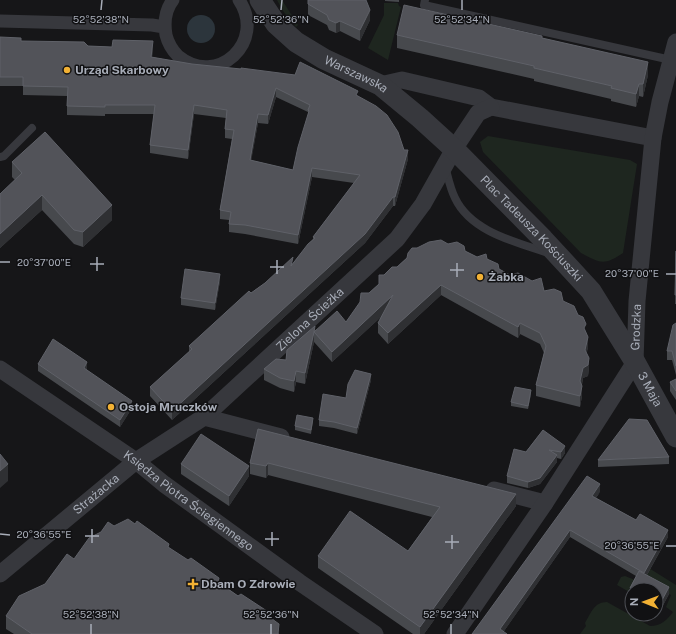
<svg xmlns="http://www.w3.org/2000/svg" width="676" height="634" font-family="'Public Sans',sans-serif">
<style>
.green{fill:#1e261f}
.water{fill:#2c353c}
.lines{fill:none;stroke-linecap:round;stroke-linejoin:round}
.service{stroke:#37383d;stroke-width:8}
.pedestrian{stroke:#37383d;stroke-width:13}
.minor{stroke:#37383d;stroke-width:17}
.tertiary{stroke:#37383d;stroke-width:21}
.wall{fill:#47494d;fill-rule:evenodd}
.shaded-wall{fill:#2f3033}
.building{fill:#525359;stroke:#5f6168;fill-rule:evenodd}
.ticks{fill:none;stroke:#a8adb8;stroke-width:1.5}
.poi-dot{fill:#f2b134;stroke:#111113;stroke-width:1.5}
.labels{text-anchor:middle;stroke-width:3;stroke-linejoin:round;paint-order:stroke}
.poi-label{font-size:12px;font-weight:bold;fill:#a8adb8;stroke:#111113;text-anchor:start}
.street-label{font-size:12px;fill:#a8adb8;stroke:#111113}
.ticks-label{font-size:10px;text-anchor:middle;fill:#a8adb8;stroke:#111113;stroke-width:3;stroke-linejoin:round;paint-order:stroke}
</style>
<rect width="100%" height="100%" fill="#161618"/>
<!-- green -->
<path class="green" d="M 277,0 L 282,0 L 298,25 L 296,27 L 283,11 Z
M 384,3 L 398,3 L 399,6 L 401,7 L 388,60 L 368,48 L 384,15 Z
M 488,136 L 630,160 L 637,164 L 623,253 C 604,266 600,263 581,253 L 483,152 L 480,142 Z
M 644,565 L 676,585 L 676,634 L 580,634 L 586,626 L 585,623 C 591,613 594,602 607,602 L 650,626 C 661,626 667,620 673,612 L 666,607 L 671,595 L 639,578 L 631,593 L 617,585 L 621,577 L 625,576 L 635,580 Z"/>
<!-- water -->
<path class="water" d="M187 29a14 14 0 1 1 28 0a14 14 0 1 1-28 0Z"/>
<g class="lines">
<!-- service -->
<path class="service" d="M 425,0 L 424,5 L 671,60
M 0,157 L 4,156 L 32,128
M 445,166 C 448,177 450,188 455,198 C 471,232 516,242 548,253"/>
<!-- pedestrian -->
<path class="pedestrian" d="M 173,0 C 165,10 164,23 166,35 C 168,43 172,50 178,56 C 217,88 267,42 239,0
M 0,21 L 152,25 L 164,27"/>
<!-- minor -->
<g class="minor">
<path d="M 380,85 L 402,80 L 479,98 L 491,107 L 653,138"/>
<path id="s1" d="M 0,369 L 136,461 L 164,484 L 299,582 L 375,634"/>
<path d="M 204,417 L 281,437"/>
<path d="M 494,490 L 545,503"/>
<path id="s2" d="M 0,574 L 136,461 L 204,417 L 397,239 L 423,204 L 454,149 L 478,113 L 491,107"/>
<path id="s3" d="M 455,634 L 545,503 L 635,362 L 637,301 L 653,138 L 660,102 L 676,42"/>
</g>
<!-- tertiary -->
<path class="tertiary" id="s4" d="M 260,0 L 276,24 L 296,42 L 324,59 L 380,85 L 420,118 L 454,149 L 543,239 L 591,291 L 635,362 L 676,437"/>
</g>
<!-- wall -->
<path class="wall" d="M 385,0 L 399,0 L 399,2 L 385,1 Z
M 308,4 L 370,20 L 360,41 L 340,31 L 336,33 L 329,30 L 327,25 L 308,15 Z
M 397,35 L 542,38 L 648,75 L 643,97 L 639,96 L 636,107 L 611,101 L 611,99 L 534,81 L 534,79 L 397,48 Z
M 0,37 L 21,41 L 88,46 L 153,49 L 152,57 L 358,96 L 404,150 L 408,159 L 395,206 L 393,206 L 365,243 L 172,420 L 150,396 L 150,387 L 189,352 L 189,346 L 251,293 L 293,263 L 313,239 L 313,237 L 354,183 L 312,177 L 298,244 L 245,234 L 229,232 L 229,220 L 220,219 L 220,210 L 232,139 L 225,138 L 225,129 L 226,118 L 194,114 L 188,159 L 150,153 L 150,145 L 154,114 L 105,114 L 105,116 L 67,115 L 67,96 L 23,95 L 23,86 L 0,86 ZM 276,97 L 308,112 L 308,117 L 293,170 L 251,160 L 258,123 L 268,124 Z
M 12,162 L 112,220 L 83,247 L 74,244 L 42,210 L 0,248 L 0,194 L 15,180 L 12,177 Z
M 448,244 L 465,251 L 477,257 L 487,259 L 499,269 L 510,275 L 563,301 L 586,332 L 588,348 L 586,353 L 589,368 L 588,376 L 583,378 L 582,385 L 582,396 L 580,407 L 536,396 L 536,385 L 544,353 L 540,344 L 520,334 L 518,338 L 441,295 L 388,344 L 378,333 L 378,323 L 382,316 L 332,362 L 314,342 L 305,384 L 296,382 L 294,392 L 280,388 L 264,380 L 264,369 L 286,360 L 315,330 L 346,322 L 369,293 L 379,284 L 384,275 L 397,267 L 417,248 Z
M 676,251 L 676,304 L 675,304 Z
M 220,281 L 215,310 L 181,305 L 181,298 Z
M 676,323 L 676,375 L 672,360 L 667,360 L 667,351 Z
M 38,364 L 87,369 L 87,370 L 132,408 L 120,427 L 38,371 Z
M 676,379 L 676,400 L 670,391 L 670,382 Z
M 371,380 L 357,434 L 334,428 L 319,426 L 319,420 L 346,398 Z
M 531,394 L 528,409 L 511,406 L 511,402 Z
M 313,421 L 311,434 L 295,430 L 295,426 Z
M 258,429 L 516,506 L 424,634 L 413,634 L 318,568 L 318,556 L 408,551 L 432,517 L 268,475 L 266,478 L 250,474 L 250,463 Z
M 543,430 L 565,453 L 561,459 L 557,458 L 557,462 L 540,484 L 528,488 L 507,483 L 507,476 Z
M 669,457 L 669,464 L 598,467 L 598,460 Z
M 181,464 L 249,476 L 229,506 L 181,474 Z
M 600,492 L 596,498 L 668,537 L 647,575 L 669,594 L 660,611 L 656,609 L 656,590 L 632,590 L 632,596 L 630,595 L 630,588 L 636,576 L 570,537 L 504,631 L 472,634 Z
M 114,526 L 169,548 L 270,618 L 279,634 L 14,634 L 6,629 L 6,616 L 45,584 Z"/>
<!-- shaded-wall -->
<path class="shaded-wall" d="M 370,10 L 370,20 L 360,41 L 360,30 Z
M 340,21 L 340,31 L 336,33 L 336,23 Z
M 153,41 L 153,49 L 151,66 L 151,57 Z
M 648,62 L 648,75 L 643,97 L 643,84 Z
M 639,84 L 639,96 L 636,107 L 636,94 Z
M 276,88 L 276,97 L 268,124 L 268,115 Z
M 194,105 L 194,114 L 188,159 L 188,150 Z
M 258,114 L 258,123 L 250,168 L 250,160 Z
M 408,150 L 408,159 L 395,206 L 395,197 Z
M 312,168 L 312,177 L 298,244 L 298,235 Z
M 42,195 L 42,210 L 0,248 L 0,234 Z
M 393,197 L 393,206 L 365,243 L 172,420 L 172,411 Z
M 112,205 L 112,220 L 83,247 L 83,232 Z
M 220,274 L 220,281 L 215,310 L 215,303 Z
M 441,285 L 441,295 L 388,344 L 388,333 Z
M 393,295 L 393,306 L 332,362 L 332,352 Z
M 520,323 L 520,334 L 518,338 L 518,327 Z
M 314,332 L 314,342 L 305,384 L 305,373 Z
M 588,337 L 588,348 L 585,361 L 585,350 Z
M 589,358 L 589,368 L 588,376 L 583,378 L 580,391 L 580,381 L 583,368 Z
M 87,362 L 87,369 L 84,375 L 84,368 Z
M 296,371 L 296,382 L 294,392 L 294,381 Z
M 371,374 L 371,380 L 357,434 L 357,428 Z
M 582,386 L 582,396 L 580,407 L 580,396 Z
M 531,390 L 531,394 L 528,409 L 528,406 Z
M 132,401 L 132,408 L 120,427 L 120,420 Z
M 565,446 L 565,453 L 561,459 L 561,452 Z
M 557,455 L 557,462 L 540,484 L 528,488 L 528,482 Z
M 268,463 L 268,475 L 266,478 L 266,466 Z
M 8,464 L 8,481 L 0,488 L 0,471 Z
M 249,466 L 249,476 L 229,506 L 229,496 Z
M 600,484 L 600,492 L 592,503 L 592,496 Z
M 516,494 L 516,506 L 424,634 L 420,634 L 420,627 Z
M 570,530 L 570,537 L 502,634 L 500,629 Z
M 668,530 L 668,537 L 644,580 L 644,573 Z
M 669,587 L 669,594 L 660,611 L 660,604 Z"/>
<!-- building -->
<path class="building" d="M 308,0 L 366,0 L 370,10 L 360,30 L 340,21 L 336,23 L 329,20 L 327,15 L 308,4 Z
M 404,5 L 542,36 L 542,38 L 648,62 L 643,84 L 639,84 L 636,94 L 611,88 L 612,86 L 534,68 L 534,66 L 397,35 Z
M 0,37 L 21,38 L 21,41 L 84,42 L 88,46 L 112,47 L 113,40 L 153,41 L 151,57 L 192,64 L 241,69 L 241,68 L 295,75 L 300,62 L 358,91 L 356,95 L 376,106 L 387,115 L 398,132 L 404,150 L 408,150 L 395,197 L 393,197 L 365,234 L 172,411 L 150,387 L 192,349 L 189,346 L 249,291 L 251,293 L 265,283 L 293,257 L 291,266 L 308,244 L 315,238 L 313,237 L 360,175 L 312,168 L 298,235 L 245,225 L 229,224 L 231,212 L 220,210 L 234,130 L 225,129 L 227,110 L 194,105 L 188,150 L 150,145 L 155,105 L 105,105 L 105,107 L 67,106 L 68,87 L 23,86 L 23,77 L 0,77 ZM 276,88 L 310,105 L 308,110 L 309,111 L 298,147 L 293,170 L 250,160 L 258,114 L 268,115 Z
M 45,132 L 112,205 L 83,232 L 74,230 L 42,195 L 0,234 L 0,194 L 22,173 L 12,162 Z
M 441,240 L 448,244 L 457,242 L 464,246 L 465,251 L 477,257 L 486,254 L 487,259 L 498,264 L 499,269 L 510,275 L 518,273 L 532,281 L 541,278 L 544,291 L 554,289 L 561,292 L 563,301 L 574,306 L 578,315 L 583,317 L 586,324 L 584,328 L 588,337 L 585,350 L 589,358 L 588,365 L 583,368 L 580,381 L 582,386 L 580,396 L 536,385 L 546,346 L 540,333 L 520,323 L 518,327 L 441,285 L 388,333 L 378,323 L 393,295 L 332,352 L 314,332 L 305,373 L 296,371 L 294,381 L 280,378 L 264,369 L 276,359 L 286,360 L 287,350 L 315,326 L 314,332 L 337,311 L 346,322 L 360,302 L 361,293 L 369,293 L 379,284 L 379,275 L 384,275 L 392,267 L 397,267 L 407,258 L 408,253 L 412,248 L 417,248 L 429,242 Z
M 676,251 L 676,295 L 675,295 Z
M 185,269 L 220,274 L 215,303 L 181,298 Z
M 676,323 L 676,366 L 672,351 L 667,351 L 673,325 Z
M 53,339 L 87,362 L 84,368 L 132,401 L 120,420 L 38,364 Z
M 355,370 L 371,374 L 357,428 L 334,422 L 319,420 L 323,394 L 346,398 L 348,384 Z
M 676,379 L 676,391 L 670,382 Z
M 515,387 L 531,390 L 528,406 L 511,402 Z
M 297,415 L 313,418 L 311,430 L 295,426 Z
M 629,419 L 647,420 L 669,457 L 598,460 Z
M 258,429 L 516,494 L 420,627 L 318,556 L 350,511 L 408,551 L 440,507 L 268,463 L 266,466 L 250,463 Z
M 543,430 L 565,446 L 561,452 L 549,450 L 557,455 L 540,478 L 528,482 L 507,476 L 514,449 L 526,452 Z
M 201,434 L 249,466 L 229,496 L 181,464 Z
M 0,454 L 8,464 L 0,471 Z
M 587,476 L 600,484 L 592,496 L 636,520 L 640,514 L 668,530 L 644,573 L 570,530 L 500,629 L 507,634 L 472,634 Z
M 128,519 L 135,524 L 137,521 L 169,544 L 168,547 L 188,560 L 191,558 L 219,578 L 218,582 L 238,596 L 241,594 L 270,613 L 268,616 L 279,624 L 278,634 L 32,634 L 6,616 L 19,596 L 45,584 L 67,554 L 74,559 L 89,538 L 101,532 L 108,522 L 114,526 Z
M 639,571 L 669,587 L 660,604 L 656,602 L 656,590 L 634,590 L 630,588 Z"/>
<!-- ticks -->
<path class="ticks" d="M 101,10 L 102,0M 281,10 L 282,0M 462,10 L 462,0M 0,262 L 10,262M 90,264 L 104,264M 270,267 L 284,267M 450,270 L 464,270M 97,271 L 97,257M 277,274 L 277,260M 666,274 L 676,274M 457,277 L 457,263M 0,534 L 10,535M 85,536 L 99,536M 265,539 L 279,539M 445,542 L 459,542M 92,543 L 92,529M 272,546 L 272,532M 666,546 L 676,546M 452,549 L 452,535M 91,634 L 91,624M 271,634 L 271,624M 451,634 L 451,624"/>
<!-- markers -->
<g class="poi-dot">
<circle cx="67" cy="70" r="4"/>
<circle cx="480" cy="277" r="4"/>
<circle cx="111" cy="407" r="4"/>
<path d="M191 578h4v4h4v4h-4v4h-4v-4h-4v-4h4z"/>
</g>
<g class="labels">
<!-- poi labels -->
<g class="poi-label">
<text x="75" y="74">Urząd Skarbowy</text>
<text x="488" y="281">Żabka</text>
<text x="119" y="411">Ostoja Mruczków</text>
<text x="201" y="588">Dbam O Zdrowie</text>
</g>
<!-- street labels -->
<g class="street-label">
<text dy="4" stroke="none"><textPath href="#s4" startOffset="124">Warszawska</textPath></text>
<text dy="4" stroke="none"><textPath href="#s4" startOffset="359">Plac Tadeusza Kościuszki</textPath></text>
<text dy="4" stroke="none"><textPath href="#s2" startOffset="402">Zielona Ścieżka</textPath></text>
<text dy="4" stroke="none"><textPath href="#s3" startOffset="361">Grodzka</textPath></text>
<text dy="4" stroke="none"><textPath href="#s4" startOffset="560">3 Maja</textPath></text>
<text dy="4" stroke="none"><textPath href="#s2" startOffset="125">Strażacka</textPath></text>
<text dy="4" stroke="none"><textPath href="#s1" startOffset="230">Księdza Piotra Ściegiennego</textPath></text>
</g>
</g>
<g class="ticks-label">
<text x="101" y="23">52°52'38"N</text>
<text x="281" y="23">52°52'36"N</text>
<text x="462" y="23">52°52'34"N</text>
<text x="44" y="266">20°37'00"E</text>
<text x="632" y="277">20°37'00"E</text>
<text x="44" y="538">20°36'55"E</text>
<text x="632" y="549">20°36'55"E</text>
<text x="91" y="618">52°52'38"N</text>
<text x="271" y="618">52°52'36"N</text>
<text x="451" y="618">52°52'34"N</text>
</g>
<!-- north arrow -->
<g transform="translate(644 602) rotate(271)"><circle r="19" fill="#111113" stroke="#4d4f55"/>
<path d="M0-3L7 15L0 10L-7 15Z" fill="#f2b134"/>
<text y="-6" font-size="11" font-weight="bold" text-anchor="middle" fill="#a8adb8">N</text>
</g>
</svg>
